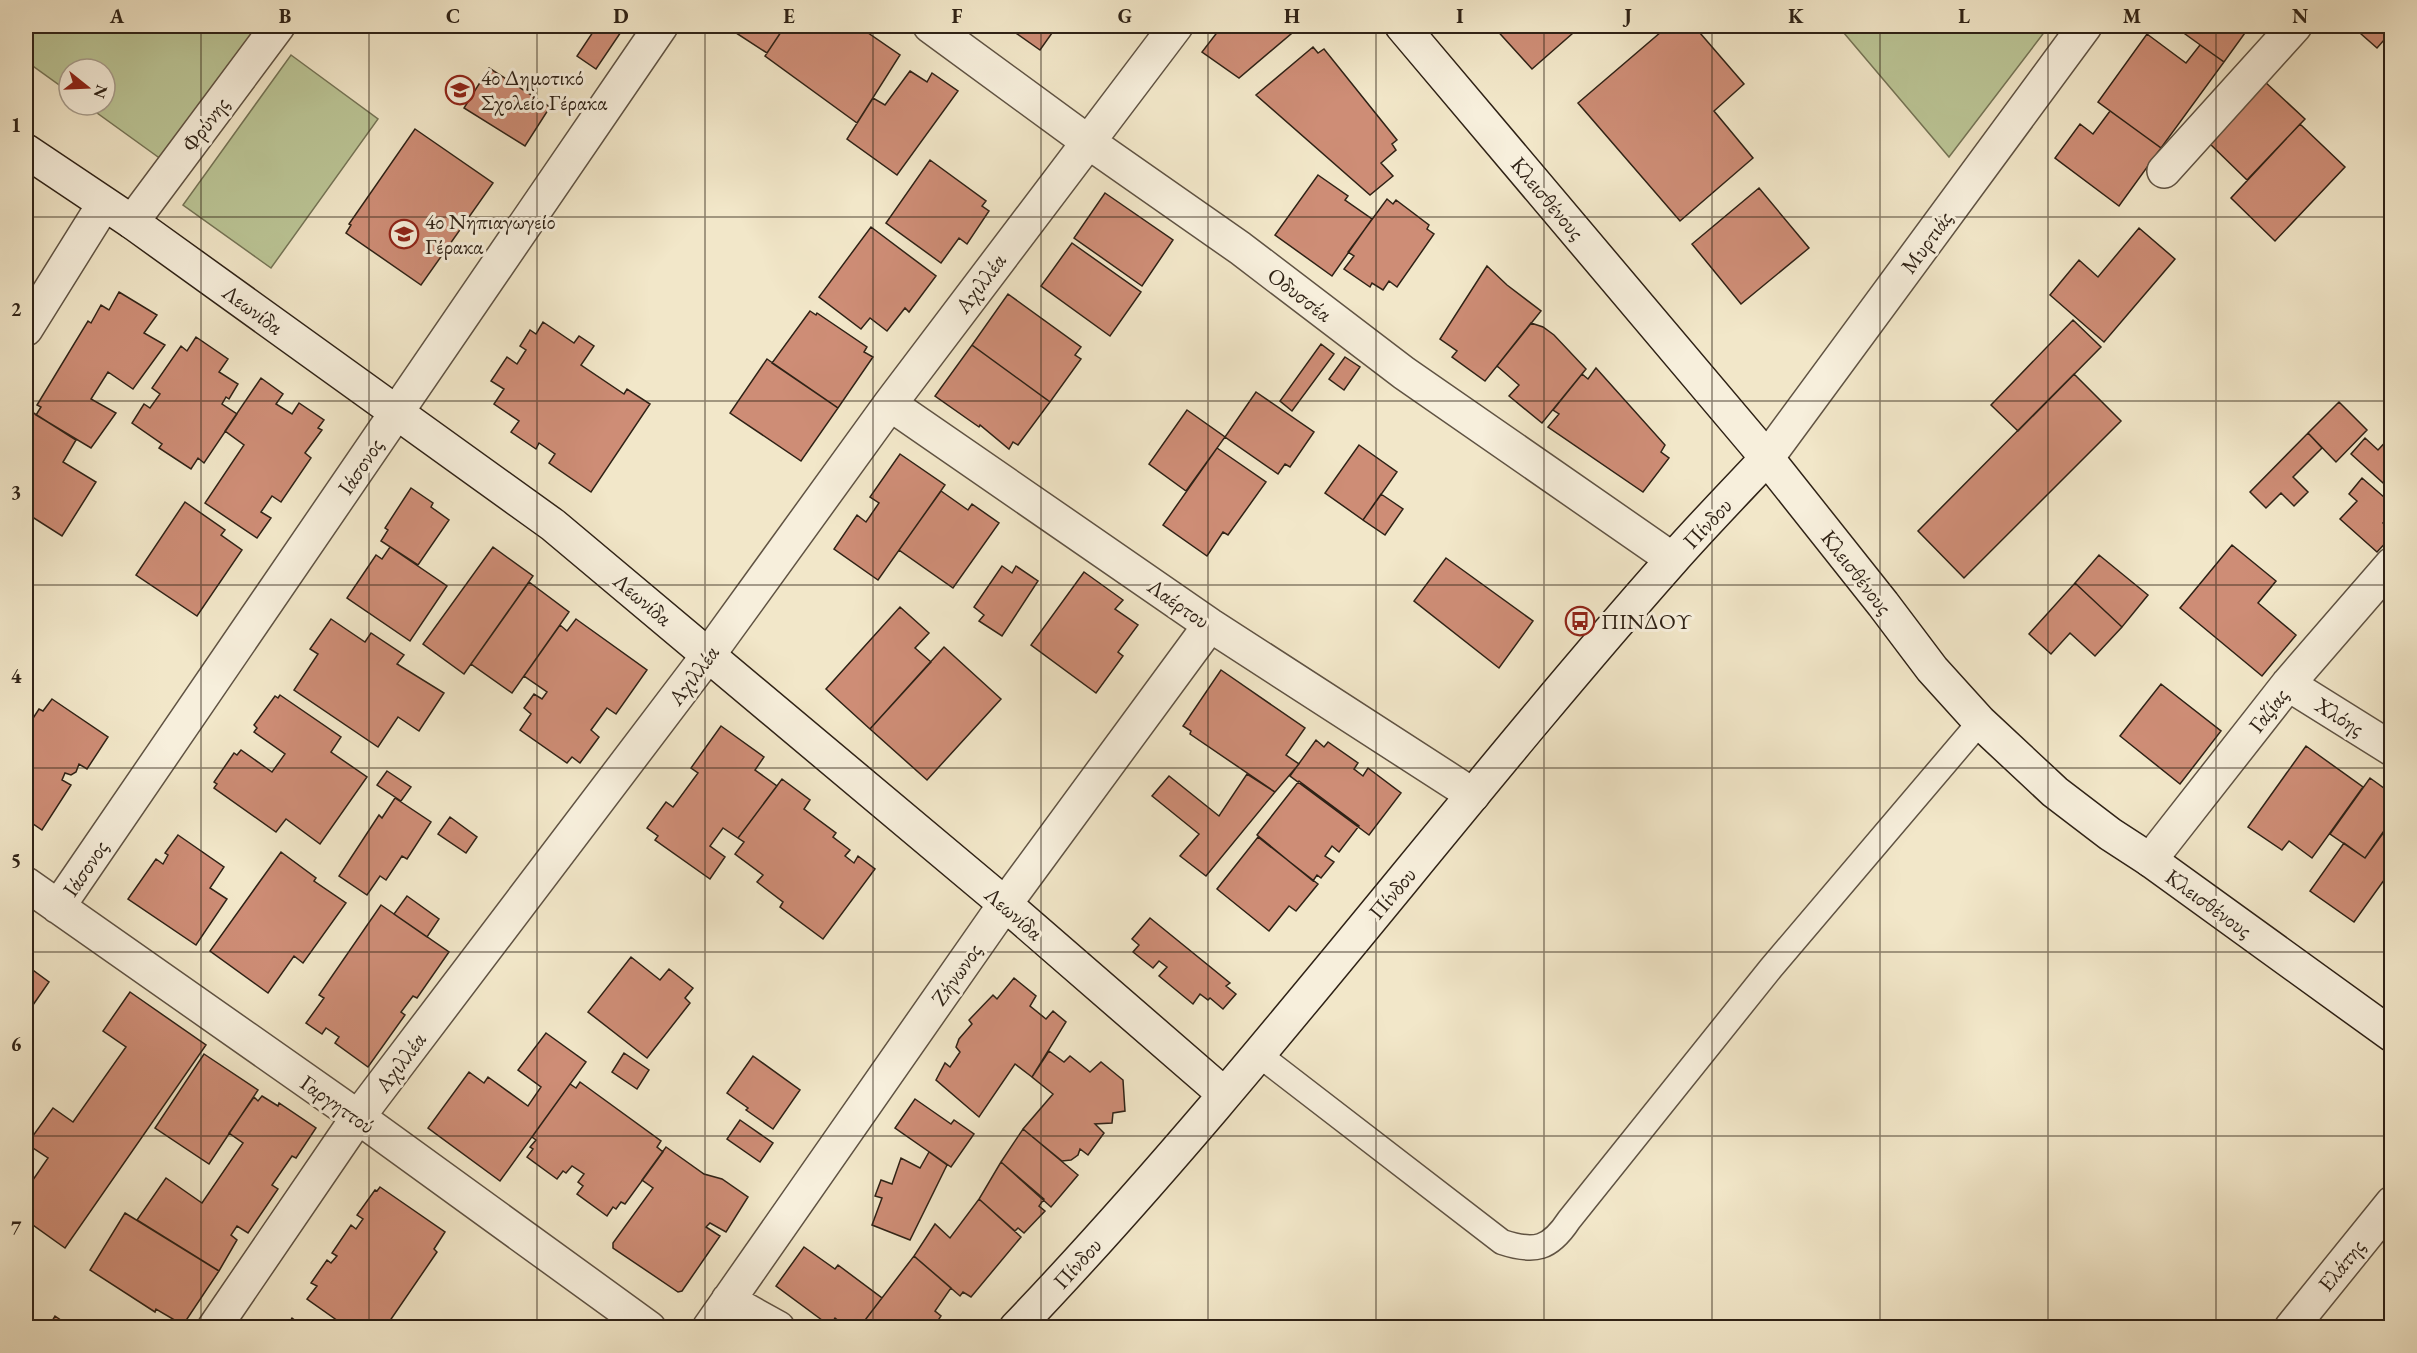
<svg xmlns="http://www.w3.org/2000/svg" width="2417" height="1353" font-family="'EB Garamond',serif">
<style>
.green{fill:#bbc596;stroke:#757456;stroke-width:1.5}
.building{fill:#ce8d76;stroke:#2f2216;stroke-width:1.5}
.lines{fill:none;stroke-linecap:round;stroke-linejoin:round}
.lane-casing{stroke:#605343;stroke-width:27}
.street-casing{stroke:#605343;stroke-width:36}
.secondary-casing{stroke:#2f2216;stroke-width:36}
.lane{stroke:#f7efdc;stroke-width:24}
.street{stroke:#f7efdc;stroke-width:33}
.secondary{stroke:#f7efdc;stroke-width:33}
.grid{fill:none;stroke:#2f2216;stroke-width:1.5;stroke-opacity:0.55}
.labels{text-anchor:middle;stroke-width:6;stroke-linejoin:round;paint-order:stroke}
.poi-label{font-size:22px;fill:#2f2216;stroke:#f7efdc;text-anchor:start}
.street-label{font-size:22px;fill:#2f2216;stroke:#f7efdc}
.neatline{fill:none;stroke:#2f2216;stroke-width:2}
.grid-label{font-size:20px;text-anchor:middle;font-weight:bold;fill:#2f2216}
</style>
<rect width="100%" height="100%" fill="#f2e7c9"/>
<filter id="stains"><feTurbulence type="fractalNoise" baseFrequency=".00333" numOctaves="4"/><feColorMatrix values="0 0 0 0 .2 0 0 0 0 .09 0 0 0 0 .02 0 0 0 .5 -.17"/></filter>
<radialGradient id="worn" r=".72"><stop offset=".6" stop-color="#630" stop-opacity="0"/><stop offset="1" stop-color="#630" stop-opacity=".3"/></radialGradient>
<!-- green -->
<path class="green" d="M 26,26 L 266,26 L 165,162 L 86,105 L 105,105 L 105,69 L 69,69 L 69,92 L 26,61 Z
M 1838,26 L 2049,26 L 1949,157 Z
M 291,55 L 378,119 L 271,268 L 183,205 Z"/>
<!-- building -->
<path class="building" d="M 597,26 L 625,26 L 596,69 L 577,56 Z
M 736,26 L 785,26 L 767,53 L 733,31 Z
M 785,26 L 858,26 L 900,55 L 857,123 L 765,56 Z
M 1006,26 L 1057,26 L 1040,50 Z
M 1222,26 L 1297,26 L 1298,28 L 1239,78 L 1202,52 Z
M 1493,26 L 1581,26 L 1532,69 Z
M 1668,26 L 1694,26 L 1744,84 L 1714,111 L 1753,158 L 1680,221 L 1578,103 Z
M 2174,26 L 2250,26 L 2224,62 Z
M 2352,26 L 2392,26 L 2392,31 L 2377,48 Z
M 2147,34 L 2186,63 L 2200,45 L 2224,62 L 2161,148 L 2098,102 Z
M 1313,47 L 1318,53 L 1324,49 L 1397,140 L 1392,144 L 1396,150 L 1381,163 L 1393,176 L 1370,195 L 1256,95 Z
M 489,68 L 550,107 L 525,146 L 464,108 Z
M 910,71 L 927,82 L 932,73 L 958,91 L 897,175 L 847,139 L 873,98 L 885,105 Z
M 2264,81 L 2305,119 L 2247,180 L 2207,141 Z
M 2110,111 L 2161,148 L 2119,206 L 2055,158 L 2080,124 L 2093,134 Z
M 2300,124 L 2345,167 L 2275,241 L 2231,198 Z
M 415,129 L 493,183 L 421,285 L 346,233 L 351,225 L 349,224 Z
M 930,160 L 986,201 L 982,206 L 989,211 L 967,244 L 959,238 L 941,263 L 886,223 Z
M 1318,175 L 1348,196 L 1345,200 L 1372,219 L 1332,276 L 1275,235 Z
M 1759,188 L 1809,248 L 1741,304 L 1692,244 Z
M 1105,193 L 1173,240 L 1142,286 L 1074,238 Z
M 1387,199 L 1393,204 L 1396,200 L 1429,225 L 1427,229 L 1434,234 L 1397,287 L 1389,281 L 1383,290 L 1372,283 L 1370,287 L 1344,269 L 1354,256 L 1348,252 Z
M 26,222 L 31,226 L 28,232 L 32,235 L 26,247 Z
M 871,227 L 936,276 L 909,312 L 905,308 L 887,331 L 870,318 L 861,329 L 819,297 Z
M 2139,228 L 2175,259 L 2104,342 L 2050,295 L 2079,260 L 2098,277 Z
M 1072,243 L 1141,292 L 1110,336 L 1041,286 Z
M 1487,266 L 1507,285 L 1541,311 L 1485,381 L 1452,357 L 1457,351 L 1440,339 Z
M 119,292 L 157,315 L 144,333 L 165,345 L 133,389 L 108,372 L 91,399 L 116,413 L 91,448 L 36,415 L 41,407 L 37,405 L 88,321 L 91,323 L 101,305 L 109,310 Z
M 1008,294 L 1081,347 L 1075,355 L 1081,359 L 1050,402 L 972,345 Z
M 810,311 L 816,315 L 817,313 L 867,347 L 864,352 L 873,357 L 838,408 L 772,363 Z
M 2073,320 L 2101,347 L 2018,431 L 1991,405 Z
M 543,322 L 574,343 L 579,336 L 594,346 L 581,365 L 624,394 L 627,389 L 650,404 L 591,492 L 549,463 L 555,454 L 539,443 L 536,449 L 511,432 L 519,421 L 494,404 L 504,389 L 491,381 L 507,357 L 517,364 L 526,350 L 520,346 L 530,330 L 536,334 Z
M 1531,323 L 1543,327 L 1554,335 L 1586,369 L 1542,423 L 1509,396 L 1519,385 L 1497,366 Z
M 196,337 L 228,359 L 219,372 L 238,384 L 229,399 L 226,397 L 222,404 L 237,414 L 204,463 L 198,458 L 191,469 L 159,448 L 162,444 L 132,423 L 144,404 L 150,408 L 160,394 L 152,388 L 181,346 L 187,351 Z
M 1321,344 L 1334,354 L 1292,411 L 1280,401 Z
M 972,345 L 1050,402 L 1018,445 L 1013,442 L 1009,449 L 980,425 L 979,427 L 935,396 Z
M 1345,357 L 1360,367 L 1344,390 L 1329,379 Z
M 767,359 L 838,408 L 801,461 L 730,413 Z
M 1596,368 L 1665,445 L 1661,452 L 1669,458 L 1643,492 L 1548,427 L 1559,414 L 1553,410 L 1582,374 L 1588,379 Z
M 2074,374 L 2121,421 L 1964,578 L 1918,531 Z
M 261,378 L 283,394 L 276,404 L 292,414 L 299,403 L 324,420 L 318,428 L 322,430 L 305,453 L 311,458 L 281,502 L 272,496 L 261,512 L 271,518 L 257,538 L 205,503 L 244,445 L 225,431 Z
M 1256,392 L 1314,432 L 1290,467 L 1285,464 L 1278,474 L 1225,437 Z
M 2339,402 L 2367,430 L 2336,462 L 2308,433 Z
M 1187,410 L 1225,437 L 1186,491 L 1149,464 Z
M 32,412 L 76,440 L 63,462 L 96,482 L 62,536 L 26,513 L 26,422 Z
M 2308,433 L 2322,448 L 2293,477 L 2308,492 L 2294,506 L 2281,493 L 2266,508 L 2250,492 Z
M 2392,435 L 2392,491 L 2351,454 L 2365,438 L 2378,450 Z
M 1359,445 L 1397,472 L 1363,520 L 1325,493 Z
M 1217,448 L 1266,482 L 1228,535 L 1223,532 L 1207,556 L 1163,525 Z
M 900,454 L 945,485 L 878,580 L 834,549 L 857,515 L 866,522 L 879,503 L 870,497 Z
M 2362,478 L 2392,504 L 2392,514 L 2383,523 L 2392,531 L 2392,536 L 2377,552 L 2340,519 L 2357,501 L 2349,494 Z
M 411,488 L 433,503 L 431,507 L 449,520 L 418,565 L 381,541 L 388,530 L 385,528 Z
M 941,491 L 968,510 L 972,504 L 999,523 L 953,588 L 899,550 Z
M 1381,494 L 1403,509 L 1385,535 L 1363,520 Z
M 185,502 L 225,530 L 221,535 L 242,550 L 197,616 L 136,575 Z
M 2232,545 L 2276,581 L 2258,603 L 2296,635 L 2262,676 L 2180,608 Z
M 390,547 L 447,586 L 410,641 L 347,598 L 376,555 L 382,559 Z
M 493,547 L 533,576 L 464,674 L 423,644 Z
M 2099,555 L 2148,595 L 2122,627 L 2075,583 Z
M 1446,558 L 1533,621 L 1499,668 L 1414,601 Z
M 1002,566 L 1012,573 L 1016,566 L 1038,581 L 1002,636 L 979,621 L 984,615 L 974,607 Z
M 1084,572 L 1123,600 L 1115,609 L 1138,625 L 1118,652 L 1123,656 L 1096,693 L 1031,645 Z
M 529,582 L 569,612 L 512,693 L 471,664 Z
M 2075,583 L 2122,627 L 2095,656 L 2070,633 L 2051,654 L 2029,634 Z
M 900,607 L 929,633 L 915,648 L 931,662 L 870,729 L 826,689 Z
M 331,619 L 365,642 L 371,633 L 404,655 L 397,664 L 444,693 L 419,731 L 398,717 L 378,747 L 294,690 L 318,654 L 310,649 Z
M 576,619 L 647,670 L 616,714 L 607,708 L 591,730 L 599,737 L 580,763 L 572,757 L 567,763 L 520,730 L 531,714 L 524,708 L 534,694 L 542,699 L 547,692 L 524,676 L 560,625 L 567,631 Z
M 944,647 L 1001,699 L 927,780 L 870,729 Z
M 1221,670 L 1305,728 L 1286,755 L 1299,764 L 1275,792 L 1190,734 L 1191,731 L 1183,726 Z
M 2161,684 L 2221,731 L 2180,784 L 2120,736 Z
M 280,695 L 341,737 L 331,752 L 367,777 L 320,844 L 286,819 L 276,832 L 214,788 L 217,784 L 214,782 L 234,753 L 237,755 L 241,750 L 272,772 L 285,754 L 254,732 L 257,728 L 254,725 L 275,696 L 278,698 Z
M 52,699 L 108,737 L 87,769 L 79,764 L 76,772 L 71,775 L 65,773 L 62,780 L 71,785 L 42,830 L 26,819 L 26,729 L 39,709 L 43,711 Z
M 721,726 L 764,757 L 755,770 L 777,786 L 738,838 L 723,828 L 710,846 L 725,857 L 710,879 L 655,840 L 658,836 L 647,828 L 666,802 L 673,807 L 698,773 L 691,768 Z
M 1316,740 L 1324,747 L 1328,742 L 1358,763 L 1354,769 L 1363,776 L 1368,768 L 1401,793 L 1369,835 L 1290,776 Z
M 2306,746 L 2363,787 L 2312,858 L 2289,841 L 2282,850 L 2248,827 Z
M 387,771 L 411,787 L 401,801 L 377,785 Z
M 1247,774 L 1275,792 L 1206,876 L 1180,856 L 1199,834 L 1152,796 L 1169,776 L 1219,816 Z
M 2370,778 L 2392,794 L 2392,821 L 2365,858 L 2330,834 Z
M 782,779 L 810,800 L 804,809 L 836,833 L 833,837 L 850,850 L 845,856 L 854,863 L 858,856 L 875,869 L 823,939 L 780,907 L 783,902 L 757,882 L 763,875 L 735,854 L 744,842 L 738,838 Z
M 1299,781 L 1359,826 L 1339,852 L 1332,846 L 1325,856 L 1334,862 L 1321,878 L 1317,875 L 1313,881 L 1257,835 Z
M 395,798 L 431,822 L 407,859 L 402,856 L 386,880 L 380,876 L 367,895 L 339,876 L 379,815 L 382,818 Z
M 450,817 L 477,837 L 466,853 L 438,834 Z
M 2388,825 L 2392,828 L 2392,869 L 2354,922 L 2310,891 L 2344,843 L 2365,858 Z
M 178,835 L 224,867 L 210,888 L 227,899 L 196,945 L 128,899 L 156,859 L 163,864 L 168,855 L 165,853 Z
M 1258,837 L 1318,884 L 1296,911 L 1289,906 L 1269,931 L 1217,889 Z
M 281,852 L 316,878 L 314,881 L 346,903 L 303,963 L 294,956 L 268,993 L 210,951 Z
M 407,896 L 439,919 L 427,937 L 394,914 Z
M 381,905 L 449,952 L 417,998 L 413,996 L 401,1012 L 405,1015 L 368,1067 L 335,1043 L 339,1037 L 326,1028 L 322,1034 L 306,1023 L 324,998 L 319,995 Z
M 1150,918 L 1230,983 L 1226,986 L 1236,994 L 1223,1009 L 1210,998 L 1208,1000 L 1200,994 L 1193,1004 L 1159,976 L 1167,967 L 1159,961 L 1153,968 L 1133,952 L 1139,945 L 1132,939 Z
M 631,957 L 660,980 L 669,969 L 693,988 L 685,998 L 690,1003 L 647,1058 L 588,1012 Z
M 26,965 L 49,982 L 26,1015 Z
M 1014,978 L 1036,996 L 1030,1006 L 1046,1019 L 1053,1011 L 1066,1022 L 1032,1077 L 1015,1064 L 979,1117 L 936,1080 L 945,1063 L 950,1067 L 960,1052 L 956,1047 L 959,1039 L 972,1024 L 969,1020 L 993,995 L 997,999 Z
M 130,992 L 206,1045 L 65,1248 L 26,1220 L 26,1190 L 48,1158 L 27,1144 L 53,1108 L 73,1122 L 126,1047 L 103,1031 Z
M 546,1033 L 586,1062 L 500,1181 L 428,1128 L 469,1072 L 484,1083 L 488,1077 L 528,1106 L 541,1087 L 518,1070 Z
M 1049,1051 L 1064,1062 L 1070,1056 L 1090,1072 L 1101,1062 L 1123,1080 L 1125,1111 L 1113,1113 L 1112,1123 L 1095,1124 L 1104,1133 L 1088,1155 L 1080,1149 L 1078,1155 L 1071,1160 L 1062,1161 L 1023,1129 L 1053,1094 L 1032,1077 Z
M 624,1053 L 649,1070 L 637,1089 L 612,1072 Z
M 204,1054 L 258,1090 L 209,1164 L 155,1128 Z
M 753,1056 L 800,1090 L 773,1129 L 746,1110 L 748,1108 L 727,1093 Z
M 580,1082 L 661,1141 L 657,1147 L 663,1152 L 625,1204 L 621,1202 L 616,1209 L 613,1207 L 607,1216 L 577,1194 L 583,1186 L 578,1182 L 584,1174 L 572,1166 L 566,1173 L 563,1171 L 557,1179 L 527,1157 L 533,1149 L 530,1147 L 536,1140 L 532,1137 L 570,1084 L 576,1088 Z
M 262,1096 L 278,1106 L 279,1103 L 316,1128 L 296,1158 L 292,1156 L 272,1185 L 278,1189 L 248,1233 L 237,1226 L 231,1235 L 237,1240 L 219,1271 L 137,1220 L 166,1178 L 202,1203 L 243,1143 L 229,1133 L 254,1097 L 258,1101 Z
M 915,1099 L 951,1124 L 954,1120 L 974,1134 L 951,1167 L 895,1128 Z
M 740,1120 L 773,1143 L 760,1162 L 727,1139 Z
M 1023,1129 L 1078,1175 L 1051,1207 L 1001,1162 Z
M 666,1147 L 704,1174 L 722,1179 L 748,1197 L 726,1232 L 710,1223 L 706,1227 L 720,1236 L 682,1291 L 678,1292 L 613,1248 L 613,1243 L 653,1188 L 642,1180 Z
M 929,1152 L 947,1165 L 910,1240 L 872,1225 L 882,1198 L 875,1196 L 881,1180 L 892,1184 L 901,1158 L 920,1168 Z
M 1001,1162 L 1044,1199 L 1039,1206 L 1045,1211 L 1024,1233 L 1018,1228 L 1015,1231 L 979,1199 Z
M 380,1187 L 445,1232 L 434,1249 L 437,1252 L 385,1328 L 348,1328 L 307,1299 L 317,1286 L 311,1283 L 327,1260 L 331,1263 L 337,1256 L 332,1253 L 351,1225 L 356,1229 L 363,1219 L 357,1215 L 375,1190 L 377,1191 Z
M 979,1199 L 1021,1237 L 971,1297 L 963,1292 L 960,1296 L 914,1256 L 935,1224 L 950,1238 Z
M 125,1213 L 219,1271 L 183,1325 L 156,1309 L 155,1312 L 90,1270 Z
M 804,1247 L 835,1269 L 838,1265 L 882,1298 L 859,1328 L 848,1328 L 835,1318 L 830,1326 L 776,1286 Z
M 914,1256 L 951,1288 L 935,1311 L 941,1316 L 933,1328 L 925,1324 L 923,1328 L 859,1328 Z
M 55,1316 L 71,1327 L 73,1322 L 81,1328 L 48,1328 Z
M 292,1318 L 305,1328 L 286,1328 Z"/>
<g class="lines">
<!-- lane casing -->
<g class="lane-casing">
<path id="lane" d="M 1258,1054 L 1502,1242 C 1535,1253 1550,1249 1569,1220 L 1771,968 L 1980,722"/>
</g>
<!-- street casing -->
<g class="street-casing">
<path id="street" d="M 930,26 L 1087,141 L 1240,248 L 1404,373 L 1672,559
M 2164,171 L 2295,26
M 132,222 L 278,26
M 26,329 L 104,204
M 890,404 L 1210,625 L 1473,795
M 1767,458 L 2085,26
M 2288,684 L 2392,749
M 2150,860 L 2288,684 L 2392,564
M 26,884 L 358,1117 L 649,1328
M 58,907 L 661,26
M 728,1300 L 778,1328
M 214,1328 L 358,1117 L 709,654 L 890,404 L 1176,26
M 709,1328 L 1005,904 L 1210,625
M 2291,1328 L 2392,1203"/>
</g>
<!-- secondary casing -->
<g class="secondary-casing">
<path id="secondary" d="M 1402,26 L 1767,458 L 1883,604 L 1932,669 L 1980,722 L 2055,792 L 2110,834 L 2150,860 L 2392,1035
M 26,151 L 132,222 L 553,525 L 1005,904 L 1224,1094
M 1016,1328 C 1249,1084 1449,812 1672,560 C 1703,525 1735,492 1767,458"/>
</g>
<!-- lane -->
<use href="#lane" class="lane"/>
<!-- street -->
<use href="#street" class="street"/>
<!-- secondary -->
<use href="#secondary" class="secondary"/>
</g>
<!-- grid -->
<path class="grid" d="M 201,26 L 201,1328M 369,26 L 369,1328M 537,26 L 537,1328M 705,26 L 705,1328M 873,26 L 873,1328M 1041,26 L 1041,1328M 1208,26 L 1208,1328M 1376,26 L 1376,1328M 1544,26 L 1544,1328M 1712,26 L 1712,1328M 1880,26 L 1880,1328M 2048,26 L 2048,1328M 2216,26 L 2216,1328M 26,217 L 2392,217M 26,401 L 2392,401M 26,585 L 2392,585M 26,768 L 2392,768M 26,952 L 2392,952M 26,1136 L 2392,1136"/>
<!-- icons -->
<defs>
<g id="school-ring" transform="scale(1.5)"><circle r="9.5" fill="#f7efdc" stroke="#8f2418" stroke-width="1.5"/><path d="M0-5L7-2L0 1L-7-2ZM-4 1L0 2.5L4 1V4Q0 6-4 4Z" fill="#8f2418"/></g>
<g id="bus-ring" transform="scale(1.5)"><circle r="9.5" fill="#f7efdc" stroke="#8f2418" stroke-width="1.5"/><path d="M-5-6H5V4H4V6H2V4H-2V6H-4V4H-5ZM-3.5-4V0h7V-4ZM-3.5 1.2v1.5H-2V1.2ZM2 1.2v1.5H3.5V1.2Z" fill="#8f2418"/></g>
</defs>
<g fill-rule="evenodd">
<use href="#school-ring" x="460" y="90"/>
<use href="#school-ring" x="404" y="234"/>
<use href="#bus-ring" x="1580" y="621"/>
</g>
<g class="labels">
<!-- poi labels -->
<g class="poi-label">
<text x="481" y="85">4ο Δημοτικό<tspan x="481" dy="25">Σχολείο Γέρακα</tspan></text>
<text x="425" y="229">4ο Νηπιαγωγείο<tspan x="425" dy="25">Γέρακα</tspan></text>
<text x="1601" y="629">ΠΙΝΔΟΥ</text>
</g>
<!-- street labels -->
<g class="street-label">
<text transform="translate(205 124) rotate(-53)" y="8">Φρύνης</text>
<text transform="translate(1548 198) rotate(50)" y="8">Κλεισθένους</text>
<text transform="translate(1926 242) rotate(-54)" y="8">Μυρτιάς</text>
<text transform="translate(980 283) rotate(-53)" y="8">Αχιλλέα</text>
<text transform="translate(1300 294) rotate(37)" y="8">Οδυσσέα</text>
<text transform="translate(253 309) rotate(36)" y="8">Λεωνίδα</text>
<text transform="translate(360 466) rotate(-56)" y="8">Ιάσονος</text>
<text transform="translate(1707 523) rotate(-47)" y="8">Πίνδου</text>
<text transform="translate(1857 572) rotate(52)" y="8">Κλεισθένους</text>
<text transform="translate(643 599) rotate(40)" y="8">Λεωνίδα</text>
<text transform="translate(1179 603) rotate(35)" y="8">Λαέρτου</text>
<text transform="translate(693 675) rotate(-53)" y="8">Αχιλλέα</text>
<text transform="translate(2268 710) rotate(-52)" y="8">Γαζίας</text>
<text transform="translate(2340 716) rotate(32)" y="8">Χλόης</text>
<text transform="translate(85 868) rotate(-56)" y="8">Ιάσονος</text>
<text transform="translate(1392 893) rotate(-50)" y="8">Πίνδου</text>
<text transform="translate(2209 903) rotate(36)" y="8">Κλεισθένους</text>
<text transform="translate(1014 913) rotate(41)" y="8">Λεωνίδα</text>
<text transform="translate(956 974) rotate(-55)" y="8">Ζήνωνος</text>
<text transform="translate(400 1062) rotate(-53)" y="8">Αχιλλέα</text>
<text transform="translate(338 1104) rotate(35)" y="8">Γαργηττού</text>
<text transform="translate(1077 1263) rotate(-48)" y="8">Πίνδου</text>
<text transform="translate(2341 1265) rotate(-51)" y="8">Ελάτης</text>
</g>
</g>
<!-- margin -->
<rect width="2417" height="1353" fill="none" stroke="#f2e7c9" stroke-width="66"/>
<!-- north arrow -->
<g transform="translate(87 87) rotate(108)"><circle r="28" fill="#f7efdc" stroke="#a79d8d" stroke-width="1.5"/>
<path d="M0-4.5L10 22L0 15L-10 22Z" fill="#8f2418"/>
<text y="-9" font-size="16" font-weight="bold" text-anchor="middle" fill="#2f2216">N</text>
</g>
<rect x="33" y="33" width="2351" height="1287" class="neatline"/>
<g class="grid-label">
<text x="117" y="23">A</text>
<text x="285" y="23">B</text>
<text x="453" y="23">C</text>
<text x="621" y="23">D</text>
<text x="789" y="23">E</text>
<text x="957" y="23">F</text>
<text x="1125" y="23">G</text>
<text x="1292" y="23">H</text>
<text x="1460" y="23">I</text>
<text x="1628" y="23">J</text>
<text x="1796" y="23">K</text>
<text x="1964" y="23">L</text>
<text x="2132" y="23">M</text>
<text x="2300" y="23">N</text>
<text x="16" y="132">1</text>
<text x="16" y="316">2</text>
<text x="16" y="499">3</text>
<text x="16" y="683">4</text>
<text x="16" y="867">5</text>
<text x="16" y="1051">6</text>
<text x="16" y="1235">7</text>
</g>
<rect width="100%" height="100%" filter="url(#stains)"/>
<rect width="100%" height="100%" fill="url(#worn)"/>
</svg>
